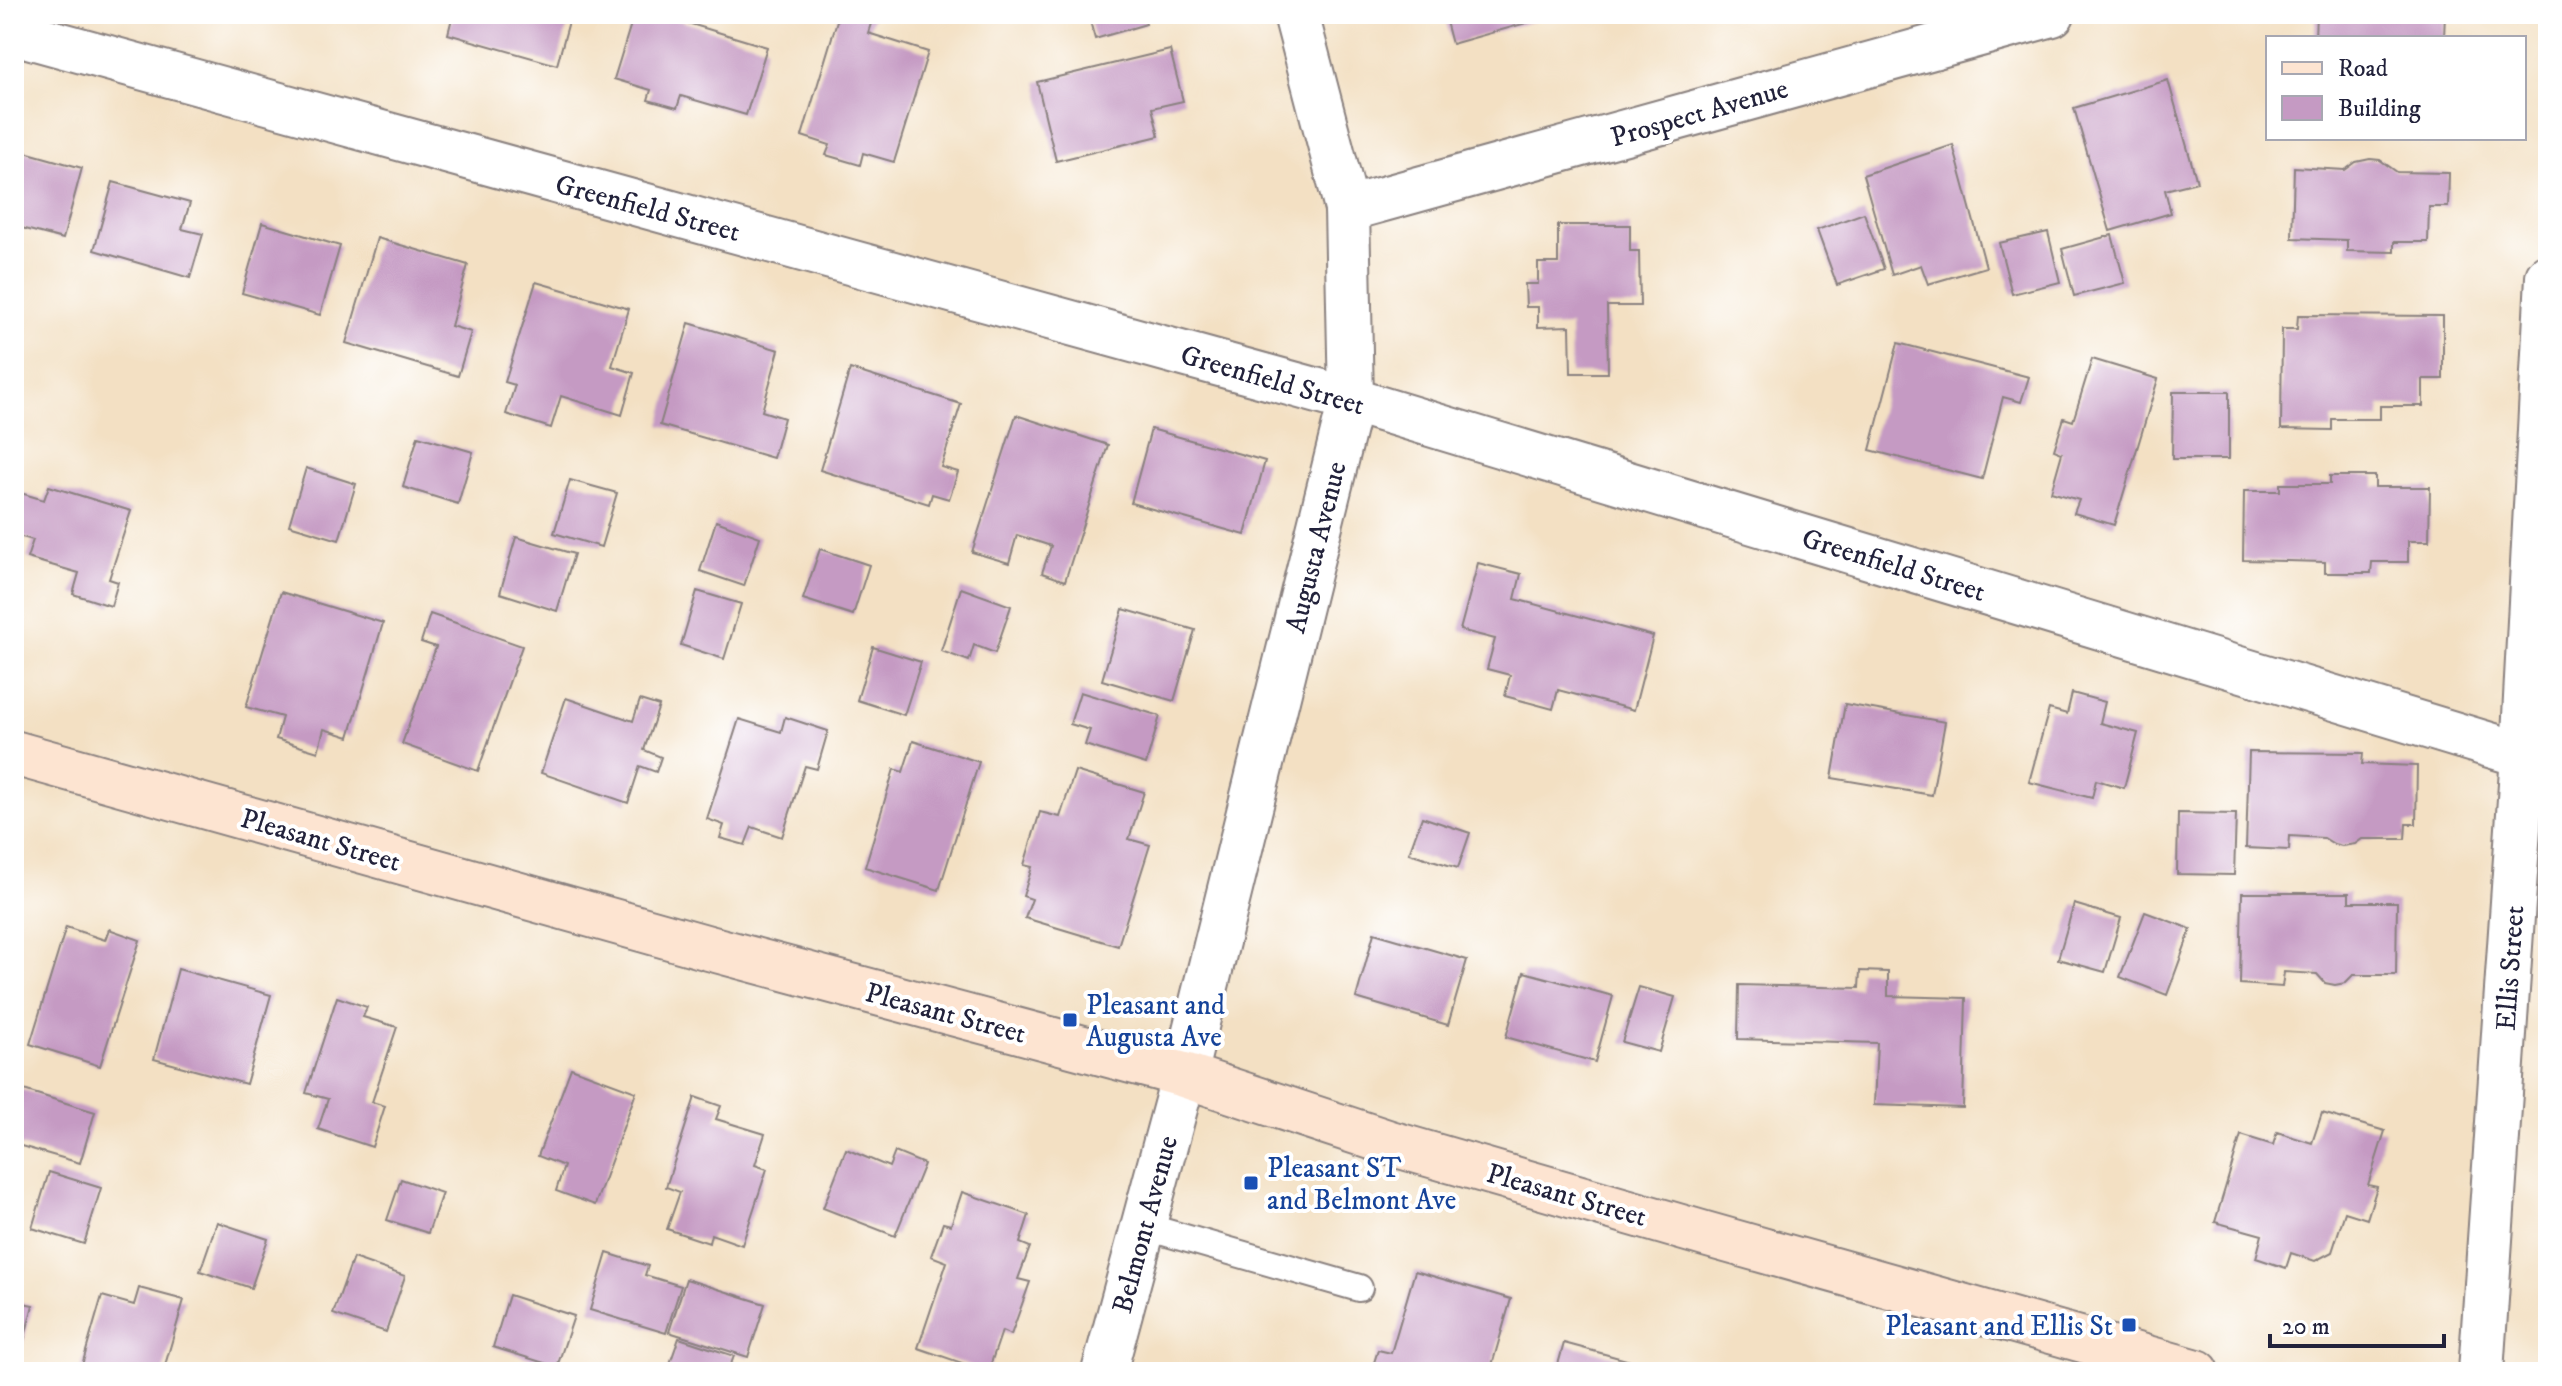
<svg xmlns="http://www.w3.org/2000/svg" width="2562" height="1386" font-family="'IM FELL DW Pica',serif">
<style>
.building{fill:#c59ac3}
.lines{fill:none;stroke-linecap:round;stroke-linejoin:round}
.service-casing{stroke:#8a817f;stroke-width:30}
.minor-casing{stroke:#8a817f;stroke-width:48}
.tertiary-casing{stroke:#8a817f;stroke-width:48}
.secondary-casing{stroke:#8a817f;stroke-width:48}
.service{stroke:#fff;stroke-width:26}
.minor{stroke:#fff;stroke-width:44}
.tertiary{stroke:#fff;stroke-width:44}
.secondary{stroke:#fde4d1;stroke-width:44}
.transit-dot{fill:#1a4fb4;stroke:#fff;stroke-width:3}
.labels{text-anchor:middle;stroke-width:8;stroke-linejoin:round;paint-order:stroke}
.street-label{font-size:28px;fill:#22223b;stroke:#fff}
.transit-label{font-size:28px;fill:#164399;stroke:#fff;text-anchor:start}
</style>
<rect width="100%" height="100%" fill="#fff"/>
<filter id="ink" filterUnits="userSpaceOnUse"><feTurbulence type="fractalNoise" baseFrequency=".0125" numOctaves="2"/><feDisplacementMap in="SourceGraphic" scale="16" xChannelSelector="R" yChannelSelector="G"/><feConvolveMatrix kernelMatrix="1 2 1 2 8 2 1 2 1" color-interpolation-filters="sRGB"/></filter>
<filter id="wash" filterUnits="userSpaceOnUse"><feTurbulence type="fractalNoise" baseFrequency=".006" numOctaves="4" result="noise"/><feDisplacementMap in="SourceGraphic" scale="32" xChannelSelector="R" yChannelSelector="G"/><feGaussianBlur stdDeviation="1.8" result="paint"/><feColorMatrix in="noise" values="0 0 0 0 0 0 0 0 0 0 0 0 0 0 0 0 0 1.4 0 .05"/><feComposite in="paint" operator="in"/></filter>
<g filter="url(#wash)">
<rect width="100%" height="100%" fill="#f3e0c3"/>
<g id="blocks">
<!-- building -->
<path class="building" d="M 453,14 L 571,14 L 557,65 L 448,34 Z
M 634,14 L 658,14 L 767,47 L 746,115 L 681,96 L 677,108 L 648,100 L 651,90 L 614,79 Z
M 839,14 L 874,14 L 868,33 L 928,52 L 894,162 L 863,153 L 860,165 L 826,155 L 830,145 L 802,136 Z
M 1088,14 L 1143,14 L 1146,24 L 1095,39 Z
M 1444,14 L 1535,14 L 1537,20 L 1452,44 Z
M 2316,14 L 2445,14 L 2444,38 L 2315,38 Z
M 1170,50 L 1183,101 L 1152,108 L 1159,136 L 1056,161 L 1037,82 Z
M 2168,80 L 2197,182 L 2165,190 L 2171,213 L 2110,231 L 2074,108 Z
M 1953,145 L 1986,267 L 1928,284 L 1921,265 L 1892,275 L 1863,175 Z
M 14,149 L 82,168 L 63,239 L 14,226 Z
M 2370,159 L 2380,160 L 2397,172 L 2449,173 L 2448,207 L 2429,207 L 2428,242 L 2394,242 L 2394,252 L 2347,251 L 2347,240 L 2292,238 L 2294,167 L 2345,170 L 2356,162 Z
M 113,182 L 190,203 L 182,229 L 203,234 L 190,278 L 94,250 Z
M 1864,213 L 1884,269 L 1837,285 L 1817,230 Z
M 262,223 L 340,246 L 320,315 L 242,293 Z
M 1558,225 L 1630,225 L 1630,251 L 1639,251 L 1640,306 L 1607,306 L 1608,373 L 1571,373 L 1570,326 L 1538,327 L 1538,307 L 1526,307 L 1525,284 L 1538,284 L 1538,263 L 1558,263 Z
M 2048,232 L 2060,282 L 2012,294 L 1999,243 Z
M 2112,235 L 2125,283 L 2074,296 L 2062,249 Z
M 377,238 L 468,265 L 451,326 L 471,332 L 458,376 L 346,343 Z
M 536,282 L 629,309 L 612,366 L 634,373 L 622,415 L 561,396 L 551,428 L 506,414 L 515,385 L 505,382 Z
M 2298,315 L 2443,316 L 2443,379 L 2423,379 L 2423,406 L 2380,406 L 2380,419 L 2332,419 L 2332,430 L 2281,429 L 2282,329 L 2297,329 Z
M 689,323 L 779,350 L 762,411 L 784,418 L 773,458 L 660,425 Z
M 1898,343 L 2029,377 L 2021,402 L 2003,397 L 1982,479 L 1870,450 Z
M 2092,359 L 2158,379 L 2114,525 L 2074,513 L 2079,500 L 2051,492 L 2062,453 L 2054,450 L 2064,418 L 2073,421 Z
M 850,369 L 961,404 L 941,467 L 958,472 L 949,499 L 932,494 L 929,504 L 820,470 Z
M 2173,392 L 2229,392 L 2229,459 L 2172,459 Z
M 1016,415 L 1108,445 L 1065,581 L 1042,573 L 1051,546 L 1017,535 L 1009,563 L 972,552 Z
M 1151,429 L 1265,461 L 1245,535 L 1131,503 Z
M 418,436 L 473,452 L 458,504 L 403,487 Z
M 306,468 L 356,484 L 339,540 L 289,525 Z
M 2330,476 L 2375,476 L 2375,487 L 2430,487 L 2429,541 L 2408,541 L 2408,562 L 2372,562 L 2371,573 L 2325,573 L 2325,562 L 2243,560 L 2244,491 L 2280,491 L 2280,484 L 2330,484 Z
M 570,480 L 617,493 L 601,547 L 554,533 Z
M 49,486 L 131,511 L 109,579 L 118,582 L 111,606 L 73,594 L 79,573 L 27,558 L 33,540 L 14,535 L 14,491 L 44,500 Z
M 716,521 L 760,537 L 744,586 L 700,571 Z
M 516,537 L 574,554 L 557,611 L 500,593 Z
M 820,549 L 869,565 L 853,615 L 803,599 Z
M 1478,563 L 1521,574 L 1515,599 L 1653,636 L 1634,710 L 1558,690 L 1553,709 L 1505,696 L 1510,675 L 1487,669 L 1495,639 L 1460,630 Z
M 961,588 L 1011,606 L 995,653 L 974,645 L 969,661 L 941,651 Z
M 697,591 L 741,604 L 724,659 L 681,645 Z
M 281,592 L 383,623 L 349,737 L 324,729 L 318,752 L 276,739 L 282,717 L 246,707 Z
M 1123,609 L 1195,630 L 1174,701 L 1102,680 Z
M 430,614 L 522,646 L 478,771 L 402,744 L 436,647 L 421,642 Z
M 873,647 L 921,662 L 904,715 L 857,700 Z
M 1080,692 L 1160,716 L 1146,764 L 1085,745 L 1090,730 L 1070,724 Z
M 2072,693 L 2105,702 L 2100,723 L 2138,733 L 2124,788 L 2096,780 L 2092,798 L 2029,782 L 2049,709 L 2067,714 Z
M 566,698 L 633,721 L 640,700 L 659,706 L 644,750 L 661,757 L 656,772 L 640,766 L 628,803 L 541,773 Z
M 1845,704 L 1945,722 L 1932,795 L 1832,778 Z
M 785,717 L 828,731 L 817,769 L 805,766 L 782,837 L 752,827 L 745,845 L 720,838 L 724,825 L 707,819 L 739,719 L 781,732 Z
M 913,741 L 979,762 L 939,890 L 865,867 L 894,769 L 903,772 Z
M 2249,752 L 2363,753 L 2362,764 L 2417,766 L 2416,824 L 2406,824 L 2405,839 L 2362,839 L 2355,844 L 2342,846 L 2334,844 L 2324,838 L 2290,836 L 2289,850 L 2246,848 Z
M 1075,771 L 1144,792 L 1129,839 L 1150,845 L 1118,946 L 1025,918 L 1032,899 L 1023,896 L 1032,867 L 1024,865 L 1040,812 L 1060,817 Z
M 2178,813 L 2236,814 L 2234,875 L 2177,874 Z
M 1422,817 L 1470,833 L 1458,868 L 1409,853 Z
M 2242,893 L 2349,893 L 2349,902 L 2397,902 L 2396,975 L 2353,975 L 2345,983 L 2335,985 L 2325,983 L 2317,974 L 2284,972 L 2282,987 L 2240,984 Z
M 2074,904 L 2121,918 L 2105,972 L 2058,959 Z
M 2145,912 L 2191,929 L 2167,995 L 2120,977 Z
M 66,927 L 105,940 L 109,929 L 140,940 L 100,1066 L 30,1044 Z
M 1374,933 L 1467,960 L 1448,1025 L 1356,998 Z
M 178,969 L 271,995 L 246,1084 L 154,1059 Z
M 1860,971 L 1888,972 L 1888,996 L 1966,998 L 1963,1108 L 1874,1105 L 1877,1043 L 1738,1039 L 1739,985 L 1859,988 Z
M 1524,972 L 1613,996 L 1595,1062 L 1506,1037 Z
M 1639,987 L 1675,997 L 1659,1052 L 1622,1042 Z
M 337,997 L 367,1007 L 363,1017 L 397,1027 L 372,1102 L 385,1106 L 372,1147 L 318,1129 L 328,1099 L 306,1093 Z
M 571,1068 L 636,1092 L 595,1205 L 556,1191 L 564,1166 L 538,1156 Z
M 14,1087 L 95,1112 L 80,1163 L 14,1144 Z
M 695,1097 L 721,1106 L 716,1119 L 765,1134 L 755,1165 L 767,1169 L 742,1245 L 711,1234 L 709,1243 L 667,1229 L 680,1192 L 666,1187 Z
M 2322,1113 L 2385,1131 L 2368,1185 L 2377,1187 L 2367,1219 L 2345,1212 L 2332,1252 L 2315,1261 L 2291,1253 L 2286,1268 L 2256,1258 L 2262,1235 L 2215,1222 L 2241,1135 L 2273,1145 L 2277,1132 L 2312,1143 Z
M 846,1149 L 889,1167 L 895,1152 L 924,1164 L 895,1236 L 823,1208 Z
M 49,1172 L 101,1188 L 84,1244 L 32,1228 Z
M 401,1179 L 442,1193 L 428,1233 L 387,1220 Z
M 962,1192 L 1029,1215 L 1020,1243 L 1030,1247 L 1018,1279 L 1030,1282 L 1011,1335 L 1002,1331 L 988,1372 L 918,1348 L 947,1262 L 931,1256 L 943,1223 L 951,1225 Z
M 217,1222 L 268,1239 L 251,1288 L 200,1271 Z
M 607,1253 L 648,1266 L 645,1275 L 681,1286 L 666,1333 L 590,1310 Z
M 353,1258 L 405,1276 L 386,1332 L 333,1314 Z
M 1415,1271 L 1511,1299 L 1490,1372 L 1371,1372 L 1378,1350 L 1391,1353 Z
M 686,1279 L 765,1304 L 748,1357 L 669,1332 Z
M 139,1288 L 184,1300 L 163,1372 L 80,1372 L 102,1296 L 134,1305 Z
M 509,1295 L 574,1316 L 557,1367 L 493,1347 Z
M 14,1301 L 33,1305 L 16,1372 L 14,1372 Z
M 679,1338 L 734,1356 L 728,1372 L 667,1372 Z
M 1564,1343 L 1656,1368 L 1655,1372 L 1556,1372 Z"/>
</g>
</g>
<g filter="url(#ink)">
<use href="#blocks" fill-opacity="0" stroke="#8a817f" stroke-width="2"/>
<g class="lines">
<!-- service casing -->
<g class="service-casing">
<path id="service" d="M 1143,1226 L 1359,1288"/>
</g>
<!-- minor casing -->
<g class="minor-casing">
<path id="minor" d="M 14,32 L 1351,400 L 2523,755
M 1347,209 L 2052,14
M 2481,1372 L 2523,755 L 2548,277"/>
</g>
<!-- tertiary casing -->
<g class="tertiary-casing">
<path id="tertiary" d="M 1104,1372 L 1184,1075 L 1351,400 L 1347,209 L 1296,14"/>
</g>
<!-- secondary casing -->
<g class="secondary-casing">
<path id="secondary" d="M 14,753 L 709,948 L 1184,1075 L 1390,1143 L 1705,1234 L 2197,1372"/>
</g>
<!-- service -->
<use href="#service" class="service"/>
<!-- minor -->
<use href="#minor" class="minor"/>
<!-- tertiary -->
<use href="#tertiary" class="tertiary"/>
<!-- secondary -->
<use href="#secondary" class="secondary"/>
</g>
</g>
<!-- markers -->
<g class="transit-dot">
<rect x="1062" y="1012" width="16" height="16" rx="4"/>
<rect x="1243" y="1175" width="16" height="16" rx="4"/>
<rect x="2121" y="1317" width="16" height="16" rx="4"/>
</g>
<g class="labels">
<!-- street labels -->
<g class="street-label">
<text transform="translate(1699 112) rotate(-16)" y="10">Prospect Avenue</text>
<text transform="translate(648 207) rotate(15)" y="10">Greenfield Street</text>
<text transform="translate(1273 379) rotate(16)" y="10">Greenfield Street</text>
<text transform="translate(1315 547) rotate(-76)" y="10">Augusta Avenue</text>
<text transform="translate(1894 564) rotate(17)" y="10">Greenfield Street</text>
<text transform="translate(321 839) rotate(16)" y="10">Pleasant Street</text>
<text transform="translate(2509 968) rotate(-86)" y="10">Ellis Street</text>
<text transform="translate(946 1012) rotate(15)" y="10">Pleasant Street</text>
<text transform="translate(1567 1194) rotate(16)" y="10">Pleasant Street</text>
<text transform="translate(1144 1224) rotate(-75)" y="10">Belmont Avenue</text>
</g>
<!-- transit labels -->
<g class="transit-label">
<text x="1086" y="1014">Pleasant and<tspan x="1086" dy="32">Augusta Ave</tspan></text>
<text x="1267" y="1177">Pleasant ST<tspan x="1267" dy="32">and Belmont Ave</tspan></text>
<text x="2113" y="1335" text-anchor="end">Pleasant and Ellis St</text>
</g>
</g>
<!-- margin -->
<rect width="2562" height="1386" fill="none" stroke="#fff" stroke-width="48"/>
<!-- legend -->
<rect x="2266" y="36" width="260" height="104" fill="#ffffff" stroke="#a7a7b1" stroke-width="2"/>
<rect x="2282" y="62" width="40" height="12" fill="#fde4d1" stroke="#a7a7b1" stroke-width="2"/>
<text x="2338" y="76" font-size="24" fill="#22223b">Road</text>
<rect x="2282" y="96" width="40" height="24" fill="#c59ac3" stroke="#a7a7b1" stroke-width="2"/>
<text x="2338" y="116" font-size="24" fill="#22223b">Building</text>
<!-- scale -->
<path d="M2270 1334v12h174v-12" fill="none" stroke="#22223b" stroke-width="4"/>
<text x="2282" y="1334" font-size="24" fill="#22223b" stroke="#ffffff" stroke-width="6" paint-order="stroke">20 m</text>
</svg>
